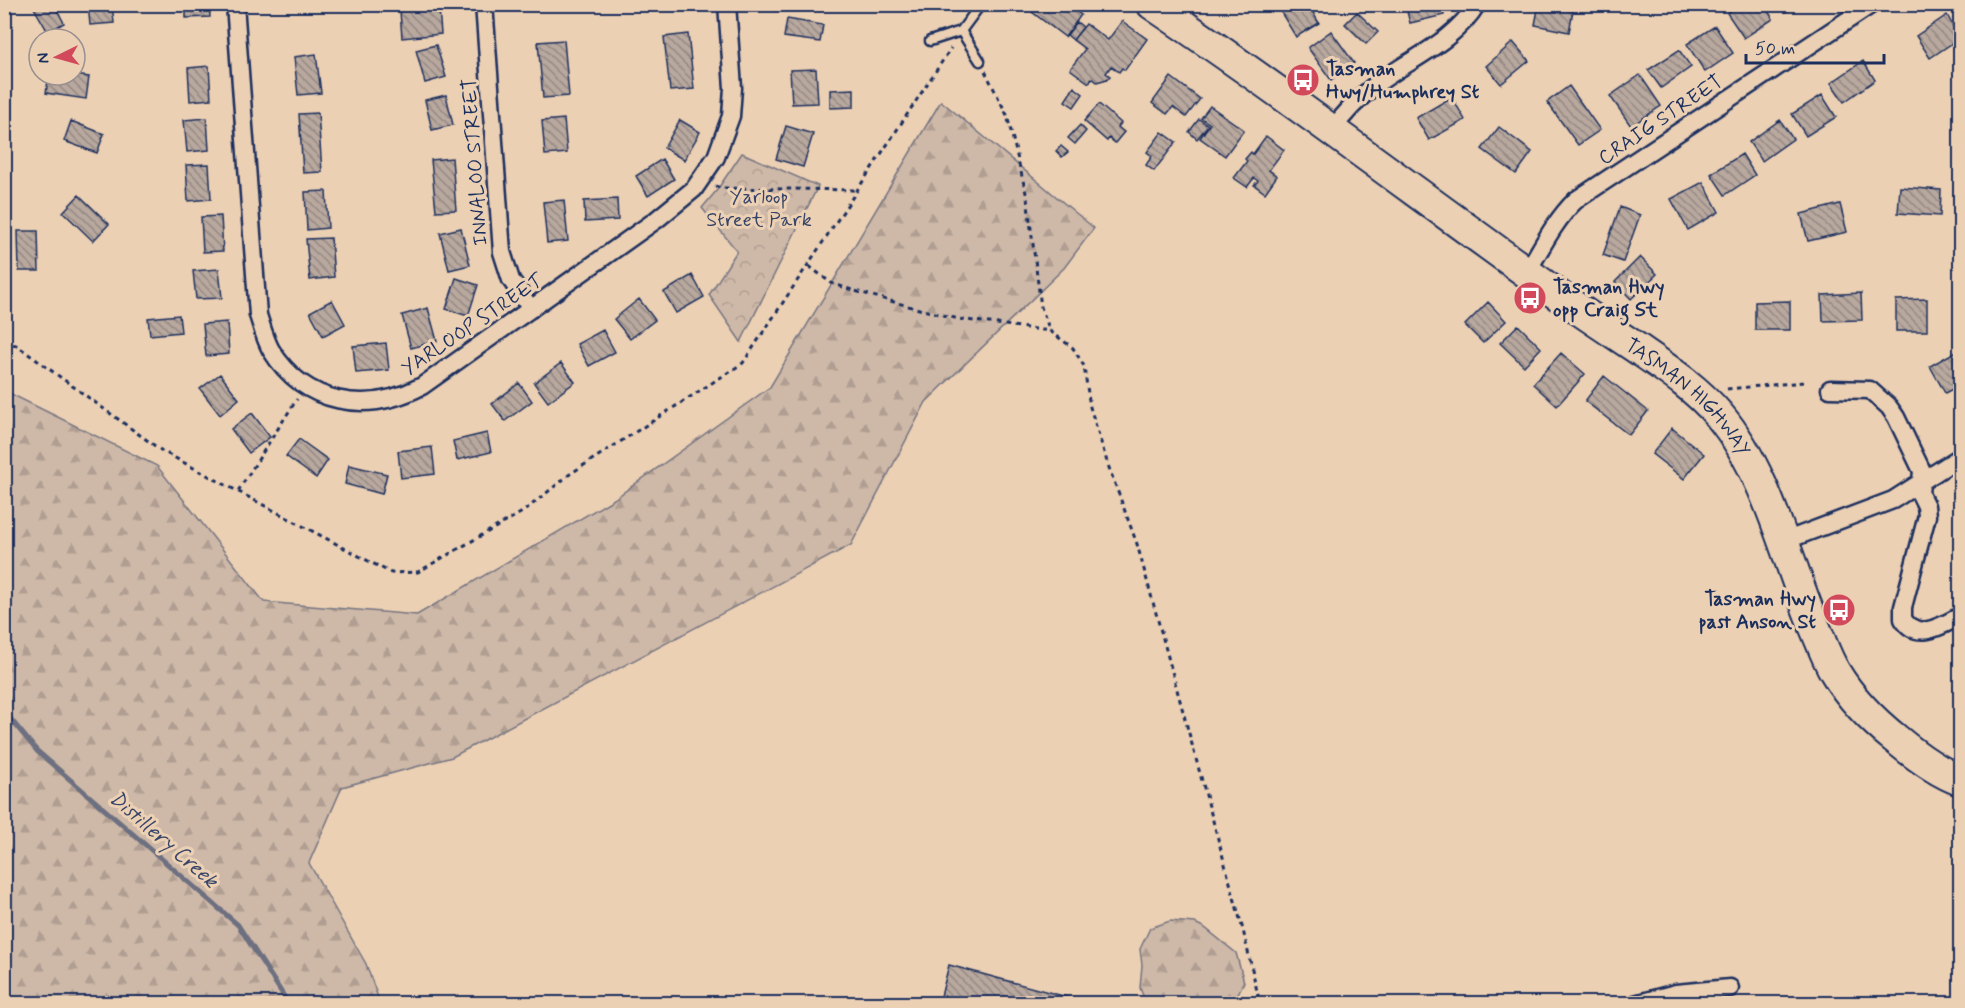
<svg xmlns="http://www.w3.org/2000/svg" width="1965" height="1008" font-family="Mynerve,sans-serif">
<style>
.forest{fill:url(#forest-firs);stroke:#747482;stroke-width:1.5}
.park{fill:url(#park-crowns);stroke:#747482;stroke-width:1.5}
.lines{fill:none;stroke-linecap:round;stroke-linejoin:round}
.stream{stroke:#6d6f80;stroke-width:5}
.building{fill:url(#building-back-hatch);stroke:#1b2f5e;stroke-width:1.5}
.lane-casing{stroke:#1b2f5e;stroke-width:13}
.street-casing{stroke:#1b2f5e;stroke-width:21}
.highway-casing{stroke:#1b2f5e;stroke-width:34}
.path{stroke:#1b2f5e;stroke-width:3;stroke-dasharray:4.5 4.5;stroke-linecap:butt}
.lane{stroke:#ecd0b3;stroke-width:8}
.street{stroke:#ecd0b3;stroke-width:16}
.highway{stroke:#ecd0b3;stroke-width:30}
.labels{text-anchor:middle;stroke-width:6;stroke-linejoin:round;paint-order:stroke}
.poi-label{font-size:20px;font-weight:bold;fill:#1b2f5e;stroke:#ecd0b3;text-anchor:start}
.street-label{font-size:20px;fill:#1b2f5e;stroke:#ecd0b3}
.park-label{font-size:20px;fill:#364469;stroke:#ecd0b3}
.water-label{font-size:21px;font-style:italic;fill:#364469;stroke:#ecd0b3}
</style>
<defs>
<pattern id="forest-firs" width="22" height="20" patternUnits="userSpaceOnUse" patternTransform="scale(1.5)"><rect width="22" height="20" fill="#ceb8a7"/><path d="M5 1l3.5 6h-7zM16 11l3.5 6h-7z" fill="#b09e92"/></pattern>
<pattern id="park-crowns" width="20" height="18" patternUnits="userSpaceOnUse" patternTransform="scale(1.5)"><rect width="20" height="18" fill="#ceb8a7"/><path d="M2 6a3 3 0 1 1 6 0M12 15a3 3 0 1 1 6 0" fill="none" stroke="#b09e92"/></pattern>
<pattern id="building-back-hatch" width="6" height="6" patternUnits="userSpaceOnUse" patternTransform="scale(1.5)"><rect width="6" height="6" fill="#b8a89e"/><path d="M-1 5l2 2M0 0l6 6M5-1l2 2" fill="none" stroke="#958984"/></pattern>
</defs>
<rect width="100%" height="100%" fill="#ecd0b3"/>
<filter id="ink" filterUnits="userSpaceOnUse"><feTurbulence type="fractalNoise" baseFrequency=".0167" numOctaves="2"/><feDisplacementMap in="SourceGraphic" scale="12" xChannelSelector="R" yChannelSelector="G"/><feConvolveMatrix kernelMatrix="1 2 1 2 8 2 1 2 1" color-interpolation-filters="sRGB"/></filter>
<g filter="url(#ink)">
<!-- forest -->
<path class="forest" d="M 941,101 L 1094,228 L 1064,268 L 926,402 L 851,545 L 452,757 L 342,787 L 309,863 L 366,964 L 380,1003 L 5,1003 L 5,391 L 157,466 L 264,602 L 417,615 L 614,499 L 770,387 Z
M 1170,921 L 1195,923 L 1205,928 L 1236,953 L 1244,982 L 1233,1003 L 1146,1003 L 1140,988 L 1142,965 L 1140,949 L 1150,928 Z"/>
<!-- park -->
<path class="park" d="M 742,153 L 818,186 L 741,342 L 709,295 L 737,251 L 702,208 L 717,190 Z"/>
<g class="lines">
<!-- stream -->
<path class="stream" d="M 4,711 L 37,751 L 238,925 L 289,1004"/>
</g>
<!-- building -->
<path class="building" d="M 35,4 L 54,4 L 64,23 L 48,32 L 33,6 Z
M 88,4 L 112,4 L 114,23 L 90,25 Z
M 128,4 L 165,4 L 165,5 L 128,9 Z
M 186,4 L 209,4 L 210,17 L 186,18 Z
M 774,4 L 806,4 L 807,9 L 775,11 Z
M 1038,4 L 1056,4 L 1065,11 L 1069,6 L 1081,15 L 1065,37 L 1032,12 Z
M 1056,4 L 1070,4 L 1065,11 Z
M 1280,4 L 1308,4 L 1319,23 L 1296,37 L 1277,6 Z
M 1405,4 L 1442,4 L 1444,15 L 1410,23 Z
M 1539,4 L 1573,10 L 1569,32 L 1535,25 Z
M 1740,4 L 1764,4 L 1773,19 L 1744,38 L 1727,13 Z
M 1781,4 L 1796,4 L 1786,12 Z
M 439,8 L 441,34 L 402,38 L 400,11 Z
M 1357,12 L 1378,32 L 1366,44 L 1345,24 Z
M 1947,15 L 1960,38 L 1930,58 L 1916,36 Z
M 787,19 L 823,25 L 820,42 L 784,37 Z
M 1122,21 L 1147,39 L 1125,70 L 1122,68 L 1119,72 L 1111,66 L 1106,73 L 1110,76 L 1107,79 L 1097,82 L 1092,78 L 1089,83 L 1070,69 L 1085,49 L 1073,40 L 1086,24 L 1108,40 Z
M 1077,22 L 1083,27 L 1073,40 L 1067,35 Z
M 1715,26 L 1733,53 L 1705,72 L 1687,44 Z
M 1331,31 L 1354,63 L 1331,80 L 1308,48 Z
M 688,34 L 694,89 L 670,91 L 664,37 Z
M 564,40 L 569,96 L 543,98 L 538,42 Z
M 1513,42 L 1529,61 L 1501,84 L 1486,66 Z
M 436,45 L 446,77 L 425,83 L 416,50 Z
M 1679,50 L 1691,67 L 1661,88 L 1648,70 Z
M 316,54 L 321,93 L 298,95 L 294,57 Z
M 1863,61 L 1875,80 L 1844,102 L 1831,83 Z
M 209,66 L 211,99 L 190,101 L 188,68 Z
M 816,69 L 818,103 L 792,104 L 790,70 Z
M 49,75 L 74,75 L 89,77 L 86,99 L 46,93 Z
M 1640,75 L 1661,106 L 1631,126 L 1610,96 Z
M 1171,77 L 1200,99 L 1186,117 L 1173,107 L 1167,114 L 1152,103 Z
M 1569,86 L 1600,130 L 1578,145 L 1547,102 Z
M 1074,87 L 1083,94 L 1074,107 L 1065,101 Z
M 854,89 L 854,107 L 830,108 L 830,90 Z
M 446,95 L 453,125 L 432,130 L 425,100 Z
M 1822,95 L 1836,117 L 1806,136 L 1792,114 Z
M 1452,97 L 1465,120 L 1429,140 L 1416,118 Z
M 1099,104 L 1121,123 L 1118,127 L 1124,132 L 1115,143 L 1109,138 L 1107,141 L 1084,121 Z
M 1210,106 L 1244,130 L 1225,156 L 1200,138 L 1210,124 L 1201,118 Z
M 318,113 L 322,172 L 303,173 L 299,114 Z
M 207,118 L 209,150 L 187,152 L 184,120 Z
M 564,119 L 567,153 L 545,155 L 542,121 Z
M 1199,119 L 1208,125 L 1197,139 L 1189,132 Z
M 680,120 L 700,132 L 684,160 L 664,148 Z
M 1780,120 L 1793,139 L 1762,161 L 1749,142 Z
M 71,121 L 104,134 L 97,153 L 64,141 Z
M 1080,125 L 1086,131 L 1075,144 L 1068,138 Z
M 786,126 L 813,134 L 803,167 L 776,159 Z
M 1499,127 L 1532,152 L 1516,174 L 1482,149 Z
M 1162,132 L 1176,142 L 1154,171 L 1146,165 L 1152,156 L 1147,152 Z
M 1266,136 L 1284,150 L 1269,170 L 1277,176 L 1265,193 L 1254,185 L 1258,181 L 1254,178 L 1247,187 L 1234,178 L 1247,161 L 1245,159 L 1251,152 L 1253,154 Z
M 1061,146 L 1068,152 L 1062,157 L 1056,151 Z
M 1742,154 L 1755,175 L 1725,195 L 1711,174 Z
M 452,158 L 456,210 L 436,211 L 431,160 Z
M 662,159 L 674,179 L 648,196 L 636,176 Z
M 209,164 L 211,199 L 188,201 L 186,165 Z
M 1703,182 L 1719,212 L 1688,230 L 1671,199 Z
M 1900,187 L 1941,190 L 1940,216 L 1898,213 Z
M 326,191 L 328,228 L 307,230 L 305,192 Z
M 79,195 L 109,224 L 93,241 L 63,212 Z
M 617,199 L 618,220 L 585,222 L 584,201 Z
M 564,200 L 568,241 L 547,243 L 543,202 Z
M 1840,204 L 1847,232 L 1808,241 L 1801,214 Z
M 1620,207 L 1640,215 L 1623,262 L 1603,255 Z
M 221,216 L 223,251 L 203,252 L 201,217 Z
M 461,228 L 470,265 L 449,270 L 440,233 Z
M 18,231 L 38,231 L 39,271 L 19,271 Z
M 331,238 L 334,277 L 310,280 L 306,239 Z
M 1640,257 L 1657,274 L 1631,299 L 1615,282 Z
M 219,269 L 222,298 L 196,299 L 193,271 Z
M 692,275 L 704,297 L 676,313 L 664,292 Z
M 456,278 L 478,285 L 468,316 L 446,309 Z
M 1861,293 L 1862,320 L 1823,321 L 1822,295 Z
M 639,299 L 655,320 L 630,339 L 614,319 Z
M 1927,299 L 1927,331 L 1896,331 L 1896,300 Z
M 332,300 L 345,324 L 323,336 L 310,312 Z
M 1790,301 L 1790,330 L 1755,330 L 1755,302 Z
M 1488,302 L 1506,321 L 1483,343 L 1465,325 Z
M 428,308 L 437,341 L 411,348 L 402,315 Z
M 179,315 L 181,332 L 150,335 L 148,318 Z
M 227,322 L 229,354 L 206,356 L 203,324 Z
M 1518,325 L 1541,348 L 1524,366 L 1500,343 Z
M 603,330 L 615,352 L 589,366 L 577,344 Z
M 386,343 L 389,370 L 356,373 L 353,346 Z
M 1960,349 L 1960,385 L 1945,393 L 1930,366 Z
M 1561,353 L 1585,374 L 1557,406 L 1533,384 Z
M 561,363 L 575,382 L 548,402 L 534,383 Z
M 220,374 L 239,399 L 220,415 L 200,389 Z
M 1604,376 L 1648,411 L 1629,435 L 1585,401 Z
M 519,383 L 532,401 L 505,421 L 492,404 Z
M 252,413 L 270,437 L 249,453 L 231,429 Z
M 1672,428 L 1704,454 L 1684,479 L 1652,454 Z
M 487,433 L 491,452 L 457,460 L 453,441 Z
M 299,439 L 328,460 L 316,478 L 286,456 Z
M 432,447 L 435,474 L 401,478 L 398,451 Z
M 349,465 L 387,474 L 382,494 L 345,484 Z
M 949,965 L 1078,1000 L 1077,1004 L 939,1004 Z"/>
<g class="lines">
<!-- lane casing -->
<g class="lane-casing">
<path id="lane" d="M 961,31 L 980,61
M 930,41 L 961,31 L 981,4"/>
</g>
<!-- street casing -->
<g class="street-casing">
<path id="street" d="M 235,4 L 258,315 C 262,327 265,339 271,350 C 305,405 367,415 422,386 L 656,220 L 694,189 L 716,157 L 731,116 L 733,88 L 727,4
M 484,4 L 502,252 L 511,280 L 531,309
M 1332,130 C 1344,114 1359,98 1374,86 C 1409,59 1453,43 1477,4
M 1527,272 C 1542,247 1555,220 1576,200 L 1872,4
M 1830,389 L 1870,390 L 1889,407 L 1896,417 L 1922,471 L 1920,494 L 1926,506 L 1927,516 L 1903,607 L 1903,619 C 1917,642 1943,625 1960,616
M 1782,542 L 1893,500 L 1960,457
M 1635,1004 L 1676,993 L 1730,988"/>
</g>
<!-- highway casing -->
<g class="highway-casing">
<g id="highway">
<path id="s1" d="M 1152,4 C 1287,95 1416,193 1547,287 C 1577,309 1608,329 1638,349 C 1667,369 1696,388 1719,415 C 1769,474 1786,560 1816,630 C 1822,644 1827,659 1835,672 C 1851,699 1873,721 1897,740 C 1915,755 1938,772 1960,780"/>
</g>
</g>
<!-- path -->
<path class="path" d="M 985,71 L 1007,115 L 1027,197 L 1041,307 L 1050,331 L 1073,348 L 1084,366 L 1090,407 L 1108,465 L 1137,544 L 1243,930 L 1260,1004
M 715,186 L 721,188 L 858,190
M 809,266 L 831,283 L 855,291 L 919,309 L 959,319 L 1050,331
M 4,343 L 16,345 L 162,451 L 391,573 L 418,572 L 524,511 L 570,474 L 743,363 L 951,48
M 1727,389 L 1804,382
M 238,491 L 297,399"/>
<!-- lane -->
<use href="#lane" class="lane"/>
<!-- street -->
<use href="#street" class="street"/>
<!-- highway -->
<use href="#highway" class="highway"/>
</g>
</g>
<!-- icons -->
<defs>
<g id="bus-disc" transform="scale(1.725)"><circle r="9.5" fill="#d1495b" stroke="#ecd0b3"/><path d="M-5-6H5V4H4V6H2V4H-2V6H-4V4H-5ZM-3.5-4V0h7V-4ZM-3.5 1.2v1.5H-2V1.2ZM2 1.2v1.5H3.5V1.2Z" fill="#fff"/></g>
</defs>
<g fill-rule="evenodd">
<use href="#bus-disc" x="1303" y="80"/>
<use href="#bus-disc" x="1530" y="298"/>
<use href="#bus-disc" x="1839" y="610"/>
</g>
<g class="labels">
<!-- poi labels -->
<g class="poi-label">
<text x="1326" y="75">Tasman<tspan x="1326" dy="23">Hwy/Humphrey St</tspan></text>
<text x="1553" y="293">Tasman Hwy<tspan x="1553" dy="23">opp Craig St</tspan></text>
<text x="1816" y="605" text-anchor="end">Tasman Hwy<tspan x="1816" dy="23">past Anson St</tspan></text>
</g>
<!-- street labels -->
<g class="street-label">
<text transform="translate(1660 119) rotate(-34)" y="7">CRAIG STREET</text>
<text transform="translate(474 162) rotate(-94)" y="7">INNALOO STREET</text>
<text transform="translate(472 324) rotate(-34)" y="7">YARLOOP STREET</text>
<text dy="7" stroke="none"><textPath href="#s1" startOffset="666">TASMAN HIGHWAY</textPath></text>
</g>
<!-- park labels -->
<g class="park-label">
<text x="759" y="203">Yarloop<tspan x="759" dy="23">Street Park</tspan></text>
</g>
<!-- water labels -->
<g class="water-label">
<text transform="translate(164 839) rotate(41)" y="7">Distillery Creek</text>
</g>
</g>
<!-- margin -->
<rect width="1965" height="1008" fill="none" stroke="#ecd0b3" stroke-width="24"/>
<rect x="12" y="12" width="1941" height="984" fill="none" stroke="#1b2f5e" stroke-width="2" filter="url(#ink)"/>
<!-- north arrow -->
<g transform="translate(57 57) rotate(265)"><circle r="28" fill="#ecd0b3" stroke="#989091" stroke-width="1.5"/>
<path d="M0-4.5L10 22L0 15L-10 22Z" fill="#d1495b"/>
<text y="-9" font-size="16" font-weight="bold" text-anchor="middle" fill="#1b2f5e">N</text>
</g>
<!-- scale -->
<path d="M1746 54v9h138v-9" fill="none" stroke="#1b2f5e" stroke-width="3"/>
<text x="1755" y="54" font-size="18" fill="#1b2f5e" stroke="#ecd0b3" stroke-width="4.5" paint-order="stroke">50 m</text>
</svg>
